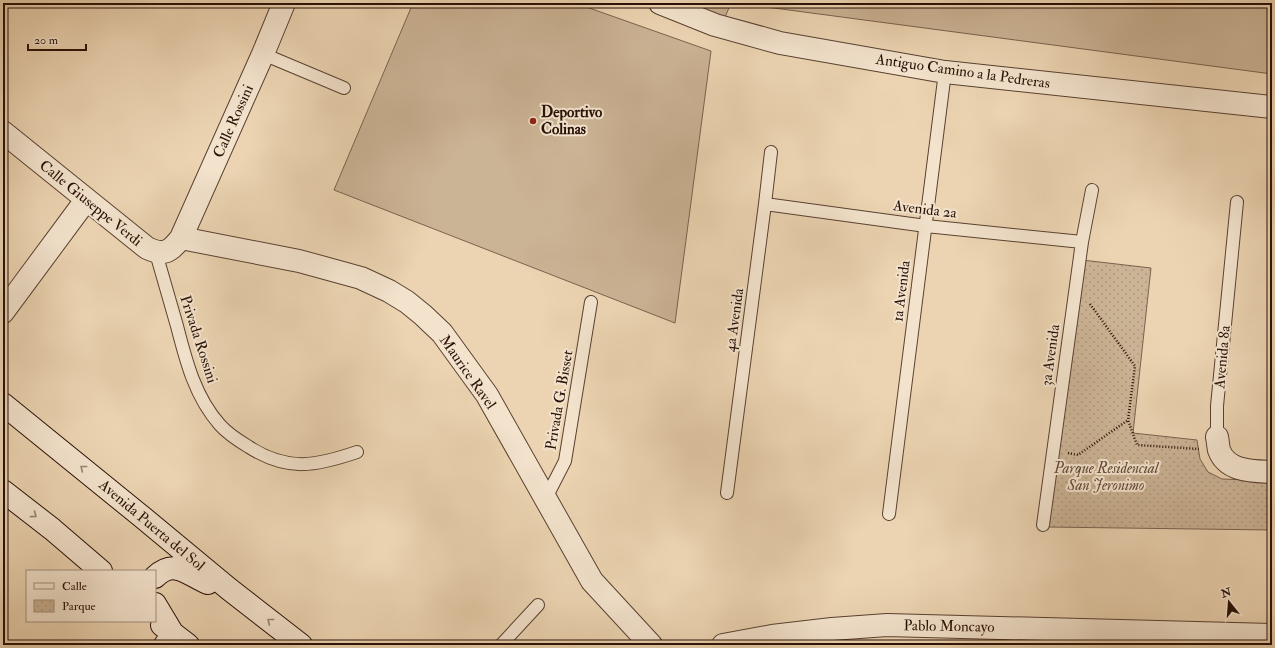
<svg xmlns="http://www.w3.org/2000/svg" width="1275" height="648" font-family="'IM FELL Double Pica',serif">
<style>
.green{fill:#cbb395;stroke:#7a624e}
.park{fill:url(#park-dots);stroke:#7a624e}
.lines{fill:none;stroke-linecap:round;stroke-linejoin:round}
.lane-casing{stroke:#594131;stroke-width:14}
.street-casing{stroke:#594131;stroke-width:24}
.secondary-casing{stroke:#281006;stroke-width:24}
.path{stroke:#281006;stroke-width:2.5;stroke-dasharray:1 2;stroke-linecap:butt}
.lane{stroke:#f3e3cd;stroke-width:12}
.street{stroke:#f3e3cd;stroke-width:22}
.secondary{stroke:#f3e3cd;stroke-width:22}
.oneway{stroke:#988473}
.poi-dot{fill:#8f2418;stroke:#f3e3cd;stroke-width:1.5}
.labels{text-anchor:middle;stroke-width:4;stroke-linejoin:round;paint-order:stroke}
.street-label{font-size:15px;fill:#281006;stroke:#f3e3cd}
.poi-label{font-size:15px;font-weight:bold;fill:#281006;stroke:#f3e3cd;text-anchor:start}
.park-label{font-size:15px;font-style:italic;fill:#614938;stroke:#f3e3cd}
</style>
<defs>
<pattern id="park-dots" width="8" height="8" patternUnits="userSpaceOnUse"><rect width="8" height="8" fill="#cbb395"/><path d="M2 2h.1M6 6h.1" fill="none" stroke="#ae997f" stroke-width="1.8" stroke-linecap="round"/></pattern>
</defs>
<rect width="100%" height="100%" fill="#ecd4b2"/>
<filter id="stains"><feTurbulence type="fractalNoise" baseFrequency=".005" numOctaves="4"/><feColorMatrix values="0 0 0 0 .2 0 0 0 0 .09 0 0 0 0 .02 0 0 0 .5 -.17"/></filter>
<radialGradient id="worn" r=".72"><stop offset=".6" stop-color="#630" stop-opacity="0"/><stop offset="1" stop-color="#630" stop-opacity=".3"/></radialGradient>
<!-- green -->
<path class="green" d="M 413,3 L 575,3 L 711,51 L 675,323 L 334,190 Z
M 675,3 L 731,3 L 723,22 Z
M 752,3 L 1272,3 L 1272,74 L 751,5 Z"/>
<!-- park -->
<path class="park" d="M 1082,260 L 1151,268 L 1133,433 L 1197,440 L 1200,459 L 1208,472 L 1222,479 L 1272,481 L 1272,530 L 1047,527 Z"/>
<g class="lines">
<!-- lane casing -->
<g class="lane-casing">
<path id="lane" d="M 263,54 L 344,88
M 765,204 L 926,226 L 1082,242
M 156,253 C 163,277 170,301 177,326 C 186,361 195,397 220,425 C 228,434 239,441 249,447 C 288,472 316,466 357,452
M 1217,437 L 1217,406 L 1237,202
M 727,493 L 765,204 L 771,152
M 546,498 L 565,461 L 591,302
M 889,514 L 945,72
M 1043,525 L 1082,242 L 1092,190
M 501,645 L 538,605"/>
</g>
<!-- street casing -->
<g class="street-casing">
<path id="street" d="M 660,3 L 715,25 L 780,43 L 945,72 L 1272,107
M 3,132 L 147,248 C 164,256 170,252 181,238 L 263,54 L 284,3
M 181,238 L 299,261 L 361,278 L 389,291 L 407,302 L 423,315 L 442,333 L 487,395 L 592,581 L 651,645
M 3,312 L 86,200
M 1217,437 C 1218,441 1218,446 1219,450 C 1227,472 1253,471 1272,472
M 723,645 L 772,636 L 832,629 L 887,625 L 1272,635"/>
</g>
<!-- secondary casing -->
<g class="secondary-casing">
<path id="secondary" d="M 3,404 L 141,516 L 229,589 L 301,645
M 3,491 L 52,529 L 101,571
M 155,577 C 175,558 188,575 208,583
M 155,604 L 173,634 L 165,645
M 162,625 L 188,645"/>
</g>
<!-- path -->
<path class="path" d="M 1090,304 L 1135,366 L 1128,420 L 1137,445 L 1199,449
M 1068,453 L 1078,455 L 1128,420"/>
<!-- lane -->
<use href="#lane" class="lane"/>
<!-- street -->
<use href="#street" class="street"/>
<!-- secondary -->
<use href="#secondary" class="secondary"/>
</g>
<!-- one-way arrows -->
<defs><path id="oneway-chevron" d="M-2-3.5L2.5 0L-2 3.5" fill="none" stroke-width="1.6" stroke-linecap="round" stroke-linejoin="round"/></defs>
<g class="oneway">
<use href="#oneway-chevron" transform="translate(83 468) rotate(-141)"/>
<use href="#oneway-chevron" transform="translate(34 515) rotate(37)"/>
<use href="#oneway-chevron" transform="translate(270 621) rotate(-142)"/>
</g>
<!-- markers -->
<circle class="poi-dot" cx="533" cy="121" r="4"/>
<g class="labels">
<!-- street labels -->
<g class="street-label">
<text transform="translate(963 71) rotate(8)" y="5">Antiguo Camino a la Pedreras</text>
<text transform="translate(233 121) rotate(-66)" y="5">Calle Rossini</text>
<text transform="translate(91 203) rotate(39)" y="5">Calle Giuseppe Verdi</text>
<text transform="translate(925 209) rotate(7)" y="5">Avenida 2a</text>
<text transform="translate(901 291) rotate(-83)" y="5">1a Avenida</text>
<text transform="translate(734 320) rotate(-82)" y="5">4a Avenida</text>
<text transform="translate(199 339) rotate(72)" y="5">Privada Rossini</text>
<text transform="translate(1050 355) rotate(-82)" y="5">3a Avenida</text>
<text transform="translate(1222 357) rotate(-85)" y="5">Avenida 8a</text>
<text transform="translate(468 372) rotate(55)" y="5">Maurice Ravel</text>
<text transform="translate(559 400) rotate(-80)" y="5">Privada G. Bisset</text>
<text transform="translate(152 525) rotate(40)" y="5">Avenida Puerta del Sol</text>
<text transform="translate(949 626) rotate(1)" y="5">Pablo Moncayo</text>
</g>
<!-- poi labels -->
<g class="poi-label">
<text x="541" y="117">Deportivo<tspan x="541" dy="17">Colinas</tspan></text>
</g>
<!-- park labels -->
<g class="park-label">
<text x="1106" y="473">Parque Residencial<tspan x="1106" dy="17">San Jeronimo</tspan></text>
</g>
</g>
<!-- margin -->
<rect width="1275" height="648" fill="none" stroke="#ecd4b2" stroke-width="16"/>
<rect x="4" y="4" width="1267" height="640" fill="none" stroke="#281006" stroke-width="2"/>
<rect x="8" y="8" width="1259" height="632" fill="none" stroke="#281006"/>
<!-- legend -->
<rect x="26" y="570" width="130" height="52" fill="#f3e3cd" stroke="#a28f7d"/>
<rect x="34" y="583" width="20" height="6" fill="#f3e3cd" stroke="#a28f7d"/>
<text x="62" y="590" font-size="12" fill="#281006">Calle</text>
<rect x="34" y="600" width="20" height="12" fill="url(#park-dots)" stroke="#a28f7d"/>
<text x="62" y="610" font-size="12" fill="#281006">Parque</text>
<!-- north arrow -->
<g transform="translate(1229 602) rotate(343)" stroke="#f3e3cd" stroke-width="3" paint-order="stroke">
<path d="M0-3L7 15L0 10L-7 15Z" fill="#281006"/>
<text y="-6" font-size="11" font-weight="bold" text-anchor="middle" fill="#281006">N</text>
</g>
<!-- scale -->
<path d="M28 44v6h58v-6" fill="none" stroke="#281006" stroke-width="2"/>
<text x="34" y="44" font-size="12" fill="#281006" stroke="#f3e3cd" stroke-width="3" paint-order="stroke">20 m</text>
<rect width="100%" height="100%" filter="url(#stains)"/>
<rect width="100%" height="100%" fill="url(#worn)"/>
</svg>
